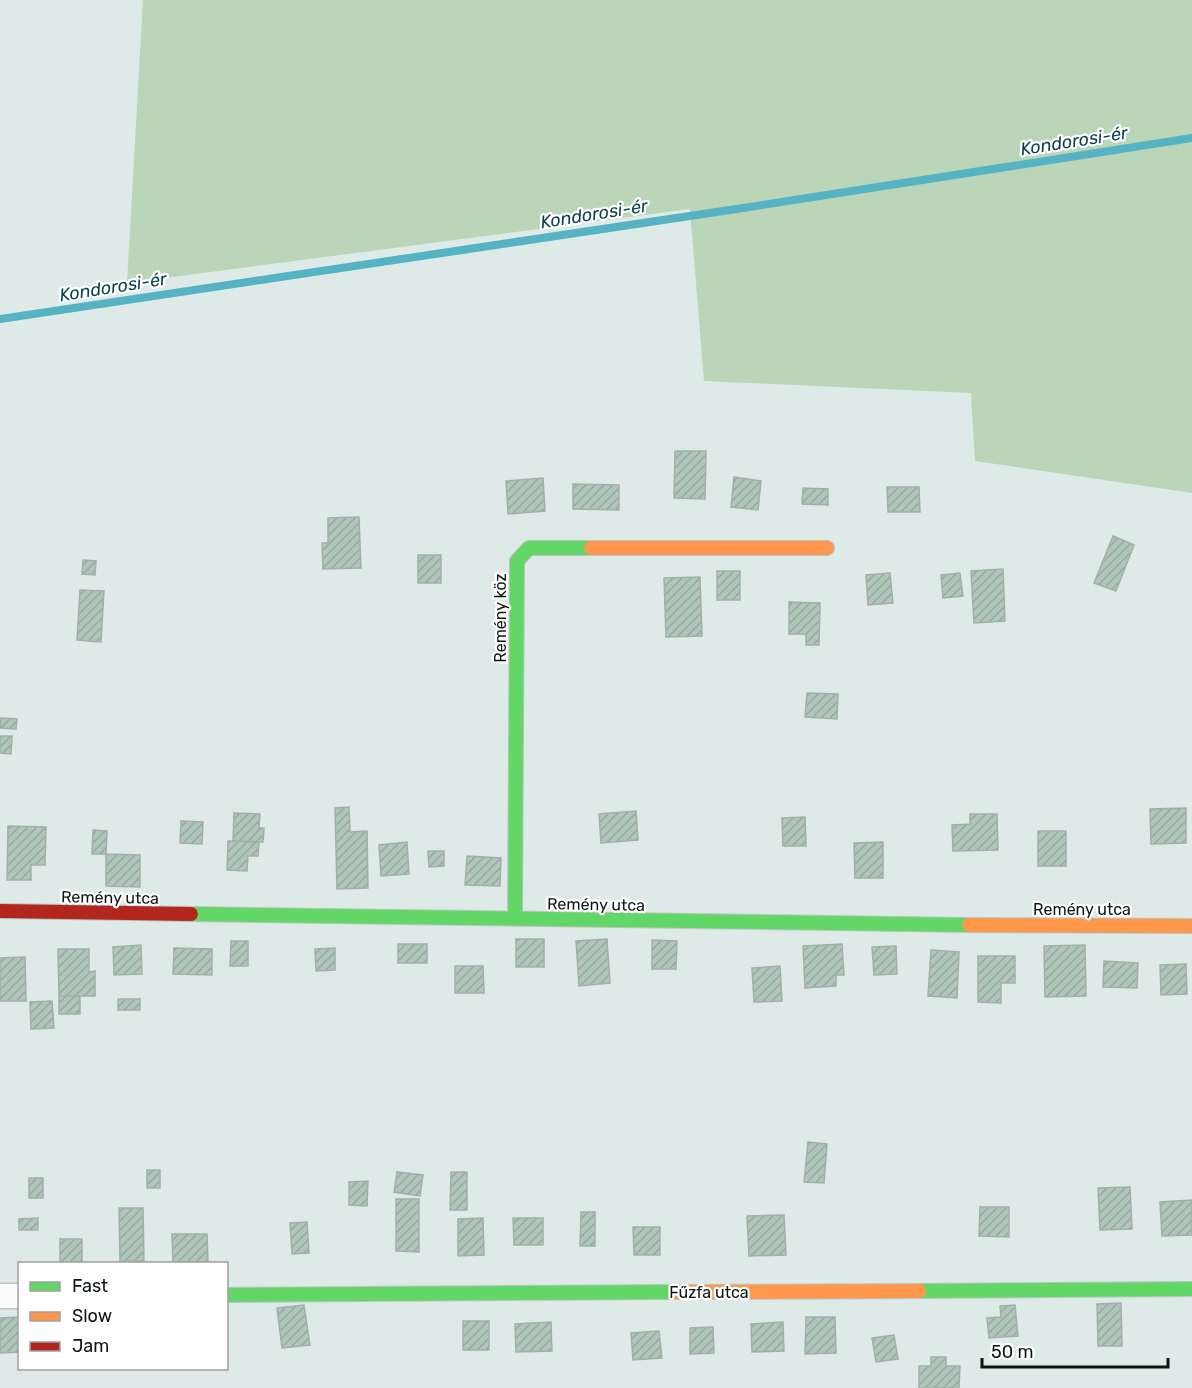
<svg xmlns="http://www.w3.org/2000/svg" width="1192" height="1388" font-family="Rubik,sans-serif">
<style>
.green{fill:#bad5b7}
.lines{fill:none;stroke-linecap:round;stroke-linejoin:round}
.stream{stroke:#55b3c3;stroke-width:8}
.building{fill:url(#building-hatch);stroke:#a5aeaa;stroke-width:1.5}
.street-casing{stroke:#bac4c1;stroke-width:27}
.fast-casing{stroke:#bac4c1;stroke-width:16}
.slow-casing{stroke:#bac4c1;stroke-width:16}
.jam-casing{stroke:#bac4c1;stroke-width:16}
.street{stroke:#fafcfb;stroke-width:24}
.fast{stroke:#63d668;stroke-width:14}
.slow{stroke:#ff974d;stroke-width:14}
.jam{stroke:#b3261e;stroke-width:14}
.labels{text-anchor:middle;stroke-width:4.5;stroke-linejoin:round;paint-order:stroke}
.street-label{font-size:16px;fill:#0d1513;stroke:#fff}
.water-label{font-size:18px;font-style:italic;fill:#0a3f4a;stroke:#fff}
</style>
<defs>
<pattern id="building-hatch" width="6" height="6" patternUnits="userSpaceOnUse" patternTransform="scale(1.5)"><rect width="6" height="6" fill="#b0c6bb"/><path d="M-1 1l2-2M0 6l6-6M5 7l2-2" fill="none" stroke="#96a9a0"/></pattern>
</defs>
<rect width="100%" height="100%" fill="#deeae7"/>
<!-- green -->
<path class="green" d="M 143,0 L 1192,0 L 1192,493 L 975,461 L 971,393 L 704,381 L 690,209 L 127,283 Z"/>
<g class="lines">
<!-- stream -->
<path class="stream" d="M 0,319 L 730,210 L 1192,138"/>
</g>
<!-- building -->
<path class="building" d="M 675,451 L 706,451 L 705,499 L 674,498 Z
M 734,477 L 761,481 L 758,510 L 731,507 Z
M 543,478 L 545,511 L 508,514 L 506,481 Z
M 573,484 L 619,485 L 619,510 L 573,509 Z
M 887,487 L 919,487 L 920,512 L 888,512 Z
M 803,488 L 828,489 L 828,505 L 802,504 Z
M 359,517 L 361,568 L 323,569 L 322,543 L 328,543 L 328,518 Z
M 1113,536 L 1134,545 L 1116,591 L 1094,583 Z
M 418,555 L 441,555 L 441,583 L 418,583 Z
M 83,560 L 96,561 L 95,575 L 82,574 Z
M 1003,569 L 1005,621 L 974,623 L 971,571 Z
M 717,571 L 740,571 L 740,600 L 717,600 Z
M 890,573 L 893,603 L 868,605 L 866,575 Z
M 960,573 L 963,596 L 943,598 L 941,575 Z
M 700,577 L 702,636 L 666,637 L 664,578 Z
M 80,590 L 104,591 L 101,642 L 77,640 Z
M 789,602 L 820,603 L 819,645 L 806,645 L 806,634 L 789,634 Z
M 807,693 L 838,694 L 837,719 L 805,717 Z
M 1,718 L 17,719 L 16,729 L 0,728 Z
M 0,736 L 12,736 L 11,754 L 0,753 Z
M 349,807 L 350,832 L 367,831 L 368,888 L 337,889 L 335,808 Z
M 1186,808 L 1186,843 L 1151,844 L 1150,809 Z
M 636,811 L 638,840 L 601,843 L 599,814 Z
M 234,813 L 260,814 L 259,828 L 264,828 L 263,842 L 233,841 Z
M 970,814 L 997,814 L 998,850 L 953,851 L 952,825 L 970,824 Z
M 805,817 L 806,846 L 783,846 L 782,818 Z
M 181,821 L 203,822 L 202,844 L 180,843 Z
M 8,826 L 46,827 L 45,865 L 31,865 L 31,880 L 7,880 Z
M 93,830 L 107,831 L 106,854 L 92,854 Z
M 1038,831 L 1066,831 L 1066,866 L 1038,866 Z
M 228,841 L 259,842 L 258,856 L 248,856 L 247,871 L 227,870 Z
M 407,842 L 409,874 L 381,876 L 379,845 Z
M 883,842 L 883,878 L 855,878 L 854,843 Z
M 428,851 L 444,851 L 444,866 L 429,867 Z
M 106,854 L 140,855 L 140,887 L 106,886 Z
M 467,856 L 501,858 L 500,886 L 465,885 Z
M 516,939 L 544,939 L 544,967 L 516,967 Z
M 607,939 L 610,983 L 579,986 L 576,941 Z
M 652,940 L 677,941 L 676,969 L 652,969 Z
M 231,941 L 248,941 L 248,966 L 230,966 Z
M 398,944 L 427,944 L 427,963 L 398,963 Z
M 842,944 L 844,975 L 836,975 L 836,986 L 805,988 L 803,946 Z
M 141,945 L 142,974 L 114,975 L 113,947 Z
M 1085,945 L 1086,996 L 1045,997 L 1044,946 Z
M 896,946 L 897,974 L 874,975 L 872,947 Z
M 174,948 L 212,949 L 212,975 L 173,974 Z
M 335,948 L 335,970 L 316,971 L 315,949 Z
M 58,949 L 89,949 L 89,972 L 95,971 L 95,996 L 59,996 Z
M 931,950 L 959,952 L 957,998 L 928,996 Z
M 978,956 L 1015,956 L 1015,983 L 1001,983 L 1001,1003 L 978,1002 Z
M 25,957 L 26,1001 L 0,1001 L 0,958 Z
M 1104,961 L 1138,963 L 1137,988 L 1103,987 Z
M 1186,964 L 1187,994 L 1161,995 L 1160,965 Z
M 455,966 L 483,966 L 484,993 L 455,993 Z
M 780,966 L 782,1001 L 754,1002 L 752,968 Z
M 59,996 L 80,996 L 80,1014 L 59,1014 Z
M 118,999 L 140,999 L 140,1010 L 118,1010 Z
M 52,1001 L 54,1028 L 31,1029 L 30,1002 Z
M 808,1142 L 827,1144 L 824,1183 L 804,1182 Z
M 147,1170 L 160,1170 L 160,1188 L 147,1188 Z
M 397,1172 L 423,1175 L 420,1196 L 394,1192 Z
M 451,1172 L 467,1172 L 467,1210 L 450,1210 Z
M 29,1178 L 43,1178 L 43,1198 L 29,1198 Z
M 368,1181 L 367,1206 L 349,1205 L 349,1182 Z
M 1130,1187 L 1132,1229 L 1100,1230 L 1098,1188 Z
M 396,1199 L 419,1199 L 419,1252 L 396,1251 Z
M 1192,1200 L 1192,1235 L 1162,1236 L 1160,1202 Z
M 980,1207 L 1009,1207 L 1009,1237 L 979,1236 Z
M 119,1208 L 143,1208 L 144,1261 L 120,1261 Z
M 581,1212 L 595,1212 L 595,1246 L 580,1246 Z
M 784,1215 L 786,1255 L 749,1256 L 747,1216 Z
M 38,1218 L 38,1230 L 19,1230 L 19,1219 Z
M 483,1218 L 484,1255 L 458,1256 L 458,1219 Z
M 513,1218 L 543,1218 L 543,1245 L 514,1245 Z
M 307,1222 L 309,1253 L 292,1254 L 290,1223 Z
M 633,1227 L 660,1227 L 660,1255 L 634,1255 Z
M 172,1234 L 207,1234 L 208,1262 L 173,1262 Z
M 60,1239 L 82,1239 L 82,1263 L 60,1263 Z
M 1121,1303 L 1122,1346 L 1098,1346 L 1097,1304 Z
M 304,1305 L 310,1345 L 282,1348 L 277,1308 Z
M 1015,1305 L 1018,1336 L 989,1338 L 987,1318 L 1001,1317 L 1000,1306 Z
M 20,1317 L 20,1352 L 0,1353 L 0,1318 Z
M 806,1317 L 835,1317 L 836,1353 L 805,1354 Z
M 463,1321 L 489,1321 L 489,1350 L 463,1350 Z
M 551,1322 L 552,1351 L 516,1352 L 515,1324 Z
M 783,1322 L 784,1351 L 752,1352 L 751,1324 Z
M 713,1327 L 714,1353 L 690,1354 L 690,1328 Z
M 659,1331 L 662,1358 L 633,1360 L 631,1333 Z
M 894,1335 L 898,1359 L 876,1362 L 872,1338 Z
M 931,1357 L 946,1357 L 946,1366 L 960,1366 L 959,1388 L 919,1388 L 919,1366 L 931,1366 Z"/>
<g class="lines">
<!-- street casing -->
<g class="street-casing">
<path id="street" d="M 0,1296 L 20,1296"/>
</g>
<!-- fast casing -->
<g class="fast-casing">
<path id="fast" d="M 191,914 L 969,925
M 515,919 L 517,561 L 529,548 L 591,548
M 919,1291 L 1192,1289
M 226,1295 L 675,1292"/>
</g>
<!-- slow casing -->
<g class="slow-casing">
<path id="slow" d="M 591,548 L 827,548
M 969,925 L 1192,926
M 675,1292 L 919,1291"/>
</g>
<!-- jam casing -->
<g class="jam-casing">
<path id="jam" d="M 0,911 L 191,914"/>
</g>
<!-- street -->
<use href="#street" class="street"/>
<!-- fast -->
<use href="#fast" class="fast"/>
<!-- slow -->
<use href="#slow" class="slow"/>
<!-- jam -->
<use href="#jam" class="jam"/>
</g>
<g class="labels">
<!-- street labels -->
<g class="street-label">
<text transform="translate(500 618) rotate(-90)" y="6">Remény köz</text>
<text transform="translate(110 897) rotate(1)" y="6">Remény utca</text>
<text transform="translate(596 904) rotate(1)" y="6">Remény utca</text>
<text x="1082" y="915">Remény utca</text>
<text x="709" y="1298">Fűzfa utca</text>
</g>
<!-- water labels -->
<g class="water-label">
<text transform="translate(1074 141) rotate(-9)" y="6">Kondorosi-ér</text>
<text transform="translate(594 214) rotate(-9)" y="6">Kondorosi-ér</text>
<text transform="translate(113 287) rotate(-9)" y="6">Kondorosi-ér</text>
</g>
</g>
<!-- legend -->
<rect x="18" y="1262" width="210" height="108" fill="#ffffff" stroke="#9ea1a1" stroke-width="1.5"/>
<rect x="30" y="1282" width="30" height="9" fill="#63d668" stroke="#9ea1a1" stroke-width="1.5"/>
<text x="72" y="1292" font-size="18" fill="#0d1513">Fast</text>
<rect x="30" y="1312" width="30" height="9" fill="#ff974d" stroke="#9ea1a1" stroke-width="1.5"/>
<text x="72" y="1322" font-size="18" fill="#0d1513">Slow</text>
<rect x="30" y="1342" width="30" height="9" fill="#b3261e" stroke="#9ea1a1" stroke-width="1.5"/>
<text x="72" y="1352" font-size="18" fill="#0d1513">Jam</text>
<!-- scale -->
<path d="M982 1358v9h186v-9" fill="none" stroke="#0d1513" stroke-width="3"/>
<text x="991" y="1358" font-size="18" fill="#0d1513" stroke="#ffffff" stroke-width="4.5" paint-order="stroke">50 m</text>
</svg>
